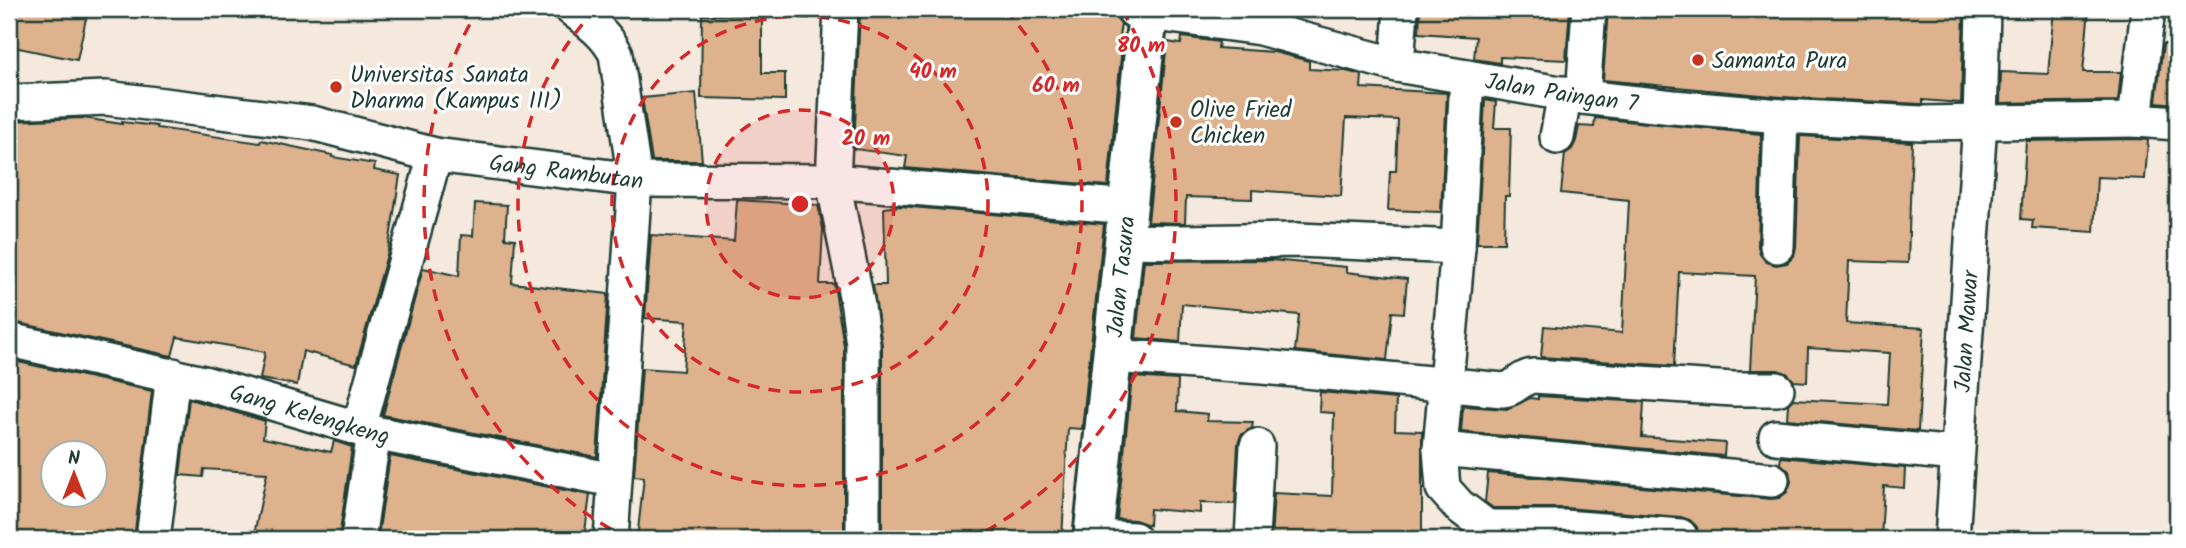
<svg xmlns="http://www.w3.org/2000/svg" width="2186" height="548" font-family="Kalam,sans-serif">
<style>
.building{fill:#ddb28d;stroke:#1f3d34;stroke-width:2;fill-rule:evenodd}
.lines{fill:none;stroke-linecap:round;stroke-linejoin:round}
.minor-casing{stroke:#1f3d34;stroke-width:38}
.tertiary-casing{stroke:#1f3d34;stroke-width:44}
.minor{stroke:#fff;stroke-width:33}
.tertiary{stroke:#fff;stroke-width:38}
.ring{fill:none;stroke:#d62828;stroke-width:3.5;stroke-dasharray:12 9}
.poi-dot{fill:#c8321e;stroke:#fff;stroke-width:2.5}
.labels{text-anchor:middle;stroke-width:6;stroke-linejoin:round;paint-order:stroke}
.poi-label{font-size:23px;fill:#1f3d34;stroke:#fff;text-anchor:start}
.street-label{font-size:23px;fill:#1f3d34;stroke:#fff}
.centre{fill:#d62828;stroke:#fff;stroke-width:3.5}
.ring-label{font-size:21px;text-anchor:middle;font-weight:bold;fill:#d62828;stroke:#fff;stroke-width:6;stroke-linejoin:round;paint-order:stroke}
</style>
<rect width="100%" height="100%" fill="#f5e8dd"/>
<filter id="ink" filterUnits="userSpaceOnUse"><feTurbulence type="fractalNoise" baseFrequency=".0143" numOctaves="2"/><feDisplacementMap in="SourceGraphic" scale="14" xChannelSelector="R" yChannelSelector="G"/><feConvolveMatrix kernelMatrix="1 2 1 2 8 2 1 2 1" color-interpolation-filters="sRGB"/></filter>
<g filter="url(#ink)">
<!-- building -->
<path class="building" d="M 9,9 L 88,9 L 77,60 L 9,46 Z
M 909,9 L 1103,9 L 1115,11 L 1121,24 L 1119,37 L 1123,37 L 1108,186 L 905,168 L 907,156 L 854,149 L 860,10 L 909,13 Z
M 1420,9 L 1570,9 L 1566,60 L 1500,57 L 1500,63 L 1474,59 L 1476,37 L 1419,33 Z
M 1608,9 L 1964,9 L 1961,103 L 1923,100 L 1923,104 L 1921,104 L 1782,97 L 1603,80 Z
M 2054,9 L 2089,9 L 2083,72 L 2121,72 L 2118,101 L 2000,103 L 2001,72 L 2048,74 Z
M 702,15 L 762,16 L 762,73 L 785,73 L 785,100 L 701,98 Z
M 1182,37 L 1219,42 L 1218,48 L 1274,52 L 1309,61 L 1309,69 L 1346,71 L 1362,75 L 1361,88 L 1447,93 L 1441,212 L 1388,210 L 1390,171 L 1396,171 L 1398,120 L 1346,118 L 1341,196 L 1252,190 L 1252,199 L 1186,197 L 1185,223 L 1148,222 L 1167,42 L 1181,44 Z
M 2163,44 L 2177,44 L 2177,104 L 2156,102 Z
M 696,93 L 702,161 L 652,161 L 642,98 Z
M 1485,100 L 1496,102 L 1494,128 L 1511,128 L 1509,196 L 1505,196 L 1504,243 L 1477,243 Z
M 83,118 L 122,124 L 122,122 L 157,126 L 157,128 L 260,143 L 261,140 L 332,155 L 332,157 L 375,164 L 374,170 L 400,175 L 388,251 L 356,365 L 303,351 L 297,385 L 260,379 L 265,352 L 177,337 L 172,356 L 9,321 L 9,121 Z
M 1595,118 L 1761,134 L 1758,246 L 1760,254 L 1766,262 L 1776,265 L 1787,263 L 1794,256 L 1796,247 L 1800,136 L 1912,142 L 1908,263 L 1849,261 L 1846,323 L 1924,328 L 1918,431 L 1787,419 L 1788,404 L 1793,399 L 1887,404 L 1890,353 L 1808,348 L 1807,382 L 1794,381 L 1787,373 L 1778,370 L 1750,370 L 1755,276 L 1679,272 L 1674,366 L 1541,357 L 1544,326 L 1622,333 L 1629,200 L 1561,193 L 1565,154 L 1572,149 L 1576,141 L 1579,126 L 1594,127 Z
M 2134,139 L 2148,140 L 2145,179 L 2097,177 L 2094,232 L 2032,228 L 2033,220 L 2021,219 L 2026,141 Z
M 737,200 L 818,205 L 823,229 L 820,284 L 834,284 L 844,346 L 844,539 L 637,539 L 644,477 L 634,476 L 642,368 L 683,371 L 687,321 L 645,318 L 651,235 L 734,241 Z
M 475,203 L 507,205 L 505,238 L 515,239 L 512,283 L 608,294 L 597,457 L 383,415 L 423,268 L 459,276 L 461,235 L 473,236 Z
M 900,206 L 1104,224 L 1082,429 L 1068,428 L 1062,539 L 882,539 L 882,345 L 873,285 L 886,285 L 884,208 Z
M 1271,260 L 1346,267 L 1346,272 L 1407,279 L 1404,313 L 1392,312 L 1387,360 L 1295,351 L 1299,315 L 1182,304 L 1180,342 L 1136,338 L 1144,261 Z
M 9,360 L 152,391 L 134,539 L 9,539 ZM 52,453 L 94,453 L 94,495 L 52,495 Z
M 1132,377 L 1178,380 L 1177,411 L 1208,414 L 1207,421 L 1253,422 L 1252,428 L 1241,435 L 1238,444 L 1235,504 L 1200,503 L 1200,513 L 1150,509 L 1149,525 L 1135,520 L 1117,519 Z
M 1320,392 L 1396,399 L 1395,430 L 1422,431 L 1422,539 L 1271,539 L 1274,493 L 1332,496 L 1334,413 L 1319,412 Z
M 1538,396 L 1644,402 L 1642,437 L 1725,443 L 1724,456 L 1461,432 L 1463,406 L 1507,409 L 1530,398 L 1538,399 Z
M 189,399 L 265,421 L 263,438 L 331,452 L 334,441 L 352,447 L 339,539 L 253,539 L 267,473 L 204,469 L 203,477 L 180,475 Z
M 390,456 L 590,495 L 584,539 L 390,539 L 378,536 Z
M 1781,457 L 1905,468 L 1904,488 L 1884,486 L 1881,539 L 1699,539 L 1697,527 L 1690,520 L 1681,517 L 1565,508 L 1493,508 L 1485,502 L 1488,473 L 1771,499 L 1779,498 L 1787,492 L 1791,482 L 1789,471 L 1780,463 Z"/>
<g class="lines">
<!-- minor casing -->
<g class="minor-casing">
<g id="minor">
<path d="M 572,9 C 590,23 606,34 616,54 L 635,180 L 611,539"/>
<path d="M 841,9 L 833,181 L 858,306 L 863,345 L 863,539"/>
<path id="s1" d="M 1148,13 L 1260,28 L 1397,65 L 1583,97 L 1673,107 L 1781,116 L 1921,123 L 2135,120 L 2148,9"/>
<path d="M 1397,65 L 1401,9"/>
<path d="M 1467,77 L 1458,247 L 1440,449 L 1443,488 L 1459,506 L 1487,527 L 1490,539"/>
<path d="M 1583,97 L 1589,9"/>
<path id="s2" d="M 9,102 L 106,98 L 312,123 L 435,155 L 635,180 L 833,181 L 1128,207"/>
<path d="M 2135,120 L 2177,123"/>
<path d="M 1557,137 L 1565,93"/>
<path d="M 1124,241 L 1183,242 L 1298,240 L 1458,247"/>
<path d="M 1777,246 L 1781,116"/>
<path id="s3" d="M 9,340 L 204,383 L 374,433 L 614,480"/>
<path d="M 1113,356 L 1262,367 L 1503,390 C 1516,389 1520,377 1534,376 L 1733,389 L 1777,389"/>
<path d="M 359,429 C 383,337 410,247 435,155"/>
<path d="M 1776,437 L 1957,454"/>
<path d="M 1440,449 L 1772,480"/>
<path d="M 1487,527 L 1564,527 L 1680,536"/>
<path d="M 1094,537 L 1134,539"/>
<path d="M 153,539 L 173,375"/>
<path d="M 358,539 L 374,433"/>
<path d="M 1252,539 L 1257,446"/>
<path id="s4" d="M 1952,539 L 1980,122 L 1983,9"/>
</g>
</g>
<!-- tertiary casing -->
<g class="tertiary-casing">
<g id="tertiary">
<path id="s5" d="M 1093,539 L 1148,13 L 1136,9"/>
</g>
</g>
<!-- minor -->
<use href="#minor" class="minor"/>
<!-- tertiary -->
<use href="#tertiary" class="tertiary"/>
</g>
</g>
<!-- distance rings -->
<circle cx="800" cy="204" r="94" fill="#d62828" fill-opacity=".12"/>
<g class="ring">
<circle cx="800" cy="204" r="94"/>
<circle cx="800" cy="204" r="188"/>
<path d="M1005 10A282 282 0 1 1 595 10"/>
<path d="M629 539A376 376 0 0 1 478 10M1122 10A376 376 0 0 1 971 539"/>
</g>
<!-- markers -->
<g class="poi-dot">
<circle cx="1698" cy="60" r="7"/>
<circle cx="336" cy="87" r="7"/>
<circle cx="1176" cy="122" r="7"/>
</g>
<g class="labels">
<!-- poi labels -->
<g class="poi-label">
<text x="1712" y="68">Samanta Pura</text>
<text x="350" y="82">Universitas Sanata<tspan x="350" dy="26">Dharma (Kampus III)</tspan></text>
<text x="1190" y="117">Olive Fried<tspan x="1190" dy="26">Chicken</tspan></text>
</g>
<!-- street labels -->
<g class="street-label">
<text dy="8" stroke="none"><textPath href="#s1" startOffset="422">Jalan Paingan 7</textPath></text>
<text dy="8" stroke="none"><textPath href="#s2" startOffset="564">Gang Rambutan</textPath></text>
<text dy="8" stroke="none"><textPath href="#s5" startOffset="264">Jalan Tasura</textPath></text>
<text dy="8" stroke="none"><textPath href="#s4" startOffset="208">Jalan Mawar</textPath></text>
<text dy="8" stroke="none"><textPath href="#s3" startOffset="310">Gang Kelengkeng</textPath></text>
</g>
</g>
<circle cx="800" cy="204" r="10" class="centre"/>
<g class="ring-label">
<text x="1141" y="52">80 m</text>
<text x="933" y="78">40 m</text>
<text x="1056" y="92">60 m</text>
<text x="866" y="145">20 m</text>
</g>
<!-- margin -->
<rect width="2186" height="548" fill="none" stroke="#fff" stroke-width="35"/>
<rect x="18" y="18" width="2151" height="513" fill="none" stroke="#1f3d34" stroke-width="2.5" filter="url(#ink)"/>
<!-- north arrow -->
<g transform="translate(74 474)"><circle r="33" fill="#ffffff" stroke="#a5b1ae" stroke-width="2"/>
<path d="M0-5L12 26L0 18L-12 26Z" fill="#c8321e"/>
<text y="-10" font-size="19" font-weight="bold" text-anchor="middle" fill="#1f3d34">N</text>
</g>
</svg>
